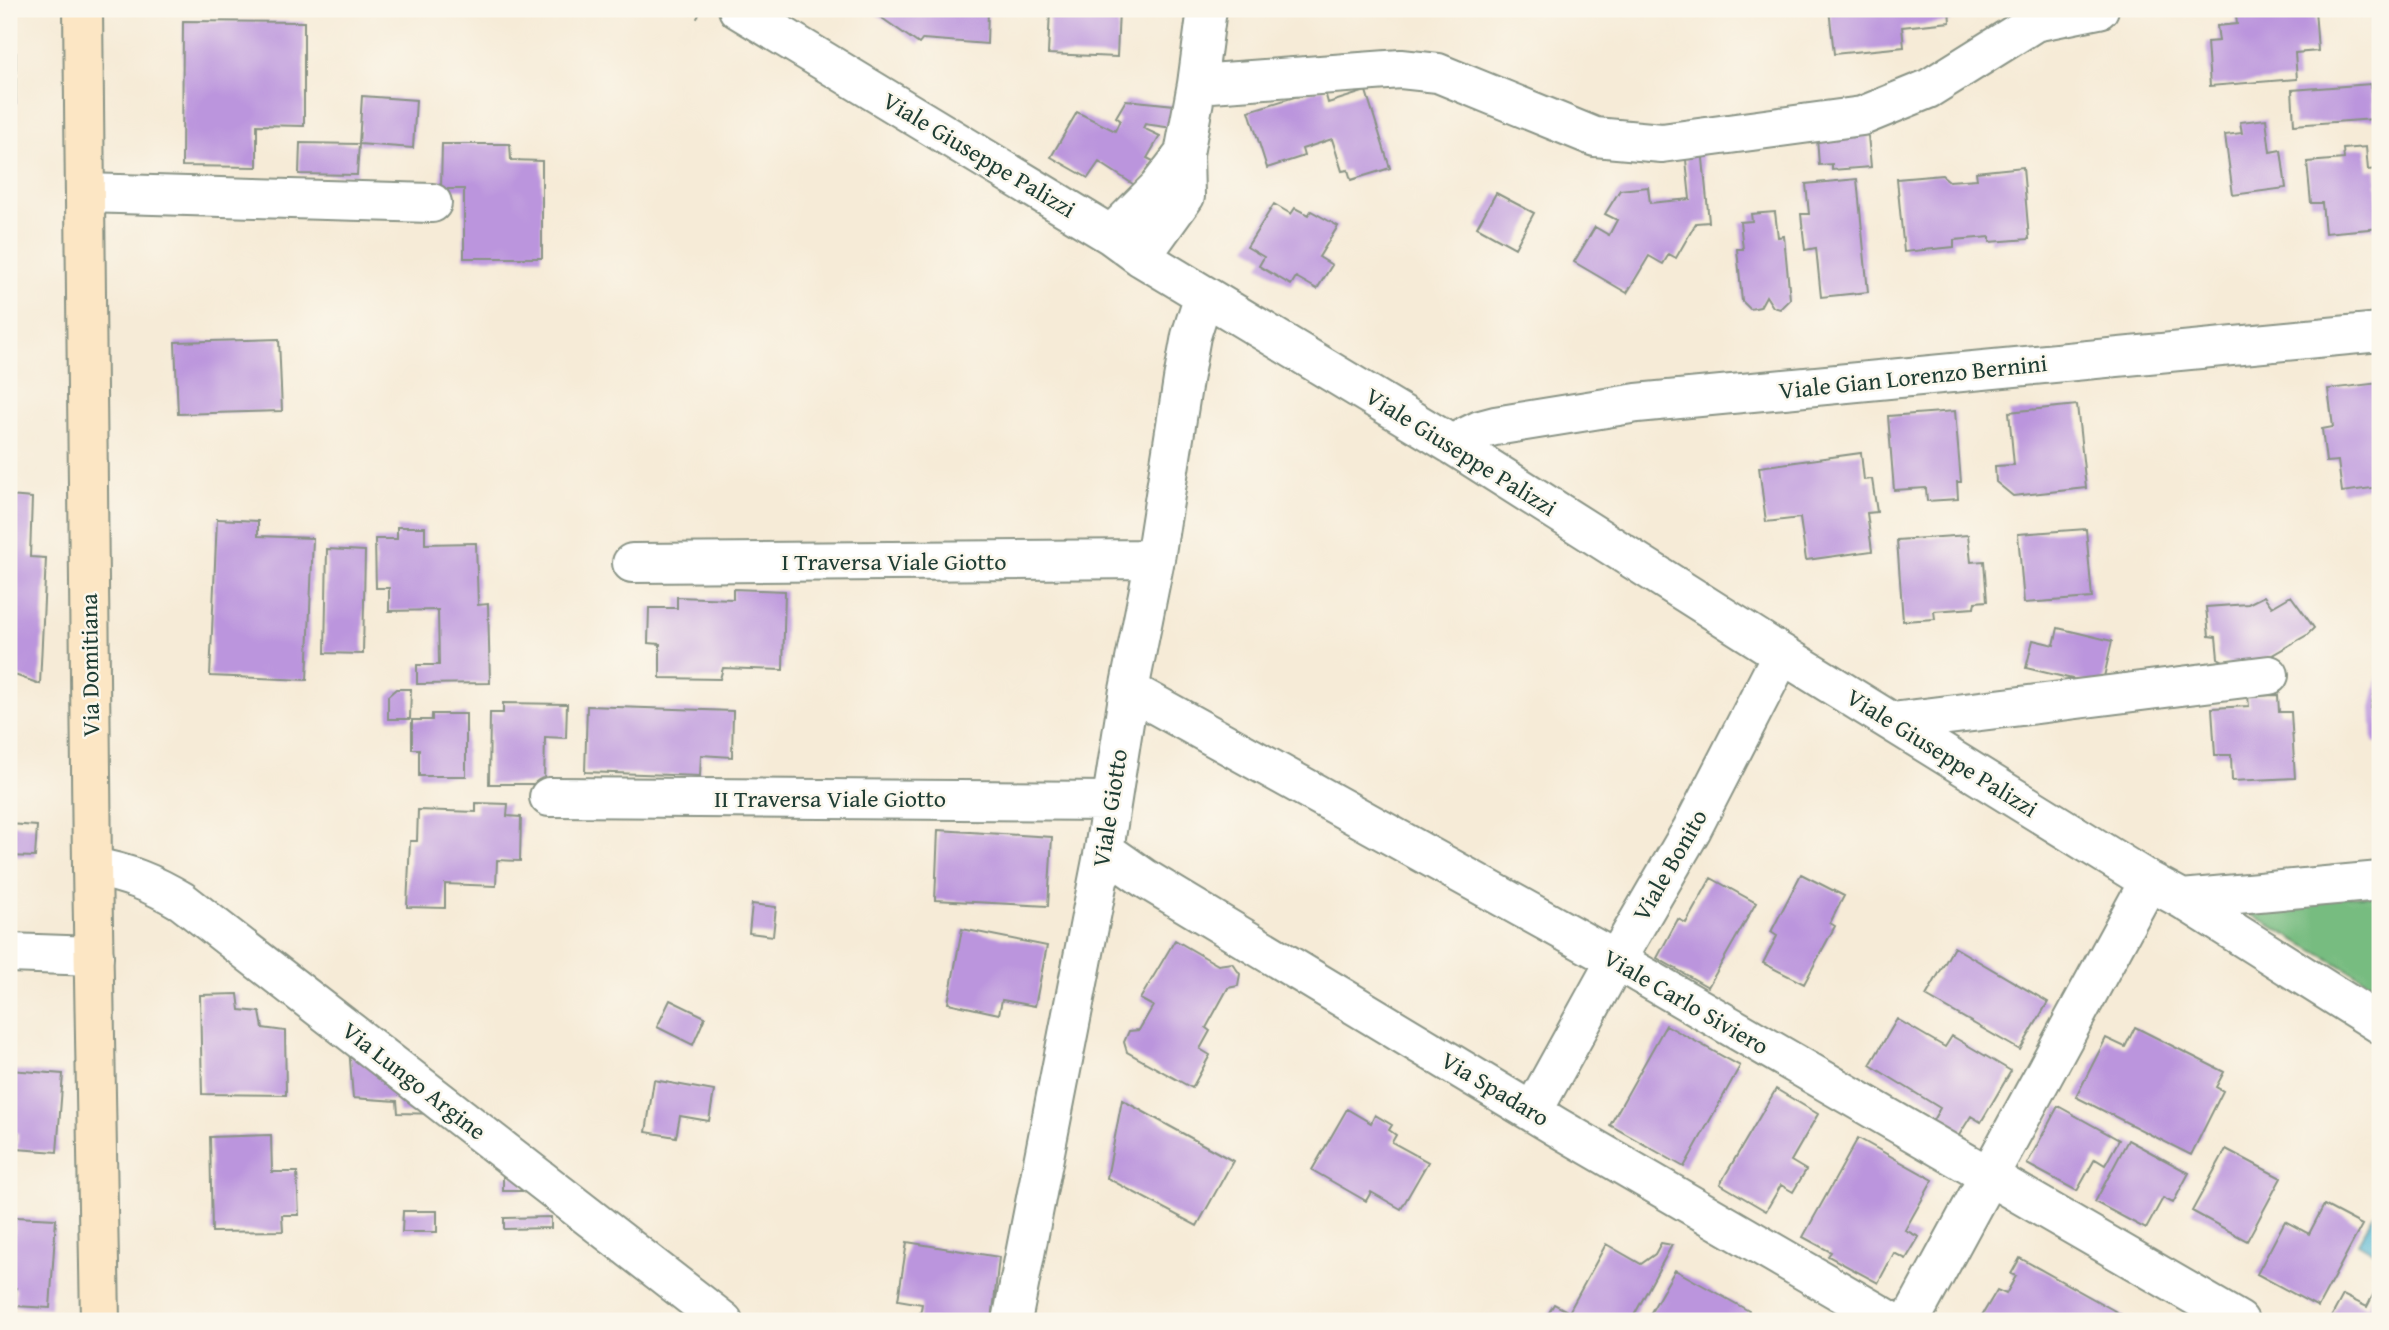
<svg xmlns="http://www.w3.org/2000/svg" width="2389" height="1330" font-family="'Gentium Book Plus',serif">
<style>
.forest{fill:#77bc80;stroke:#4b7c5a;stroke-width:2}
.water{fill:#54b6d2;stroke:#3a7a83;stroke-width:2}
.building{fill:#bb95dd}
.lines{fill:none;stroke-linecap:round;stroke-linejoin:round}
.street-casing{stroke:#8a9486;stroke-width:42}
.secondary-casing{stroke:#8a9486;stroke-width:42}
.path{stroke:#8a9486;stroke-width:4.5;stroke-dasharray:2 5;stroke-linecap:butt}
.street{stroke:#fff;stroke-width:38}
.secondary{stroke:#fce6c4;stroke-width:38}
.labels{text-anchor:middle;stroke-width:5;stroke-linejoin:round;paint-order:stroke}
.street-label{font-size:24px;fill:#1f3d34;stroke:#fbf7ec}
</style>
<rect width="100%" height="100%" fill="#fbf7ec"/>
<filter id="ink" filterUnits="userSpaceOnUse"><feTurbulence type="fractalNoise" baseFrequency=".0143" numOctaves="2"/><feDisplacementMap in="SourceGraphic" scale="14" xChannelSelector="R" yChannelSelector="G"/><feConvolveMatrix kernelMatrix="1 2 1 2 8 2 1 2 1" color-interpolation-filters="sRGB"/></filter>
<filter id="wash" filterUnits="userSpaceOnUse"><feTurbulence type="fractalNoise" baseFrequency=".00686" numOctaves="4" result="noise"/><feDisplacementMap in="SourceGraphic" scale="28" xChannelSelector="R" yChannelSelector="G"/><feGaussianBlur stdDeviation="1.57" result="paint"/><feColorMatrix in="noise" values="0 0 0 0 0 0 0 0 0 0 0 0 0 0 0 0 0 1.4 0 .05"/><feComposite in="paint" operator="in"/></filter>
<g filter="url(#wash)">
<rect width="100%" height="100%" fill="#f6ebd7"/>
<!-- forest -->
<path class="forest" d="M 2380,895 L 2380,988 L 2248,913 L 2267,900 Z"/>
<!-- water -->
<path class="water" d="M 2374,1214 L 2380,1217 L 2380,1256 L 2358,1243 Z"/>
<g id="blocks">
<!-- building -->
<path class="building" d="M 869,9 L 988,9 L 987,44 L 923,39 L 919,44 Z
M 1050,9 L 1119,9 L 1117,57 L 1048,54 Z
M 1829,9 L 1949,9 L 1950,22 L 1902,27 L 1904,47 L 1834,54 Z
M 2293,9 L 2315,9 L 2318,51 L 2295,53 L 2297,79 L 2210,86 L 2207,42 L 2219,41 L 2217,26 L 2237,24 L 2236,15 Z
M 183,21 L 304,22 L 304,126 L 257,125 L 257,167 L 182,166 Z
M 9,53 L 16,53 L 16,173 L 9,173 Z
M 2371,84 L 2374,119 L 2294,125 L 2292,90 Z
M 1324,88 L 1328,103 L 1366,91 L 1390,168 L 1351,180 L 1348,170 L 1342,171 L 1332,139 L 1302,149 L 1304,156 L 1267,168 L 1249,111 Z
M 362,96 L 416,100 L 413,148 L 359,144 Z
M 1126,100 L 1184,106 L 1180,129 L 1145,124 L 1143,128 L 1160,136 L 1147,158 L 1153,161 L 1136,186 L 1099,162 L 1088,178 L 1051,157 L 1077,112 L 1115,131 L 1120,120 L 1116,117 Z
M 2266,119 L 2270,152 L 2281,150 L 2286,188 L 2233,195 L 2225,135 L 2242,133 L 2240,122 Z
M 1868,135 L 1871,167 L 1832,170 L 1832,164 L 1819,165 L 1817,138 Z
M 300,143 L 359,144 L 357,175 L 299,174 Z
M 442,144 L 510,144 L 511,160 L 542,161 L 542,258 L 464,258 L 464,189 L 441,189 Z
M 2366,147 L 2368,170 L 2376,169 L 2380,228 L 2325,233 L 2322,203 L 2311,203 L 2307,162 L 2344,159 L 2343,149 Z
M 1702,148 L 1709,222 L 1696,223 L 1676,258 L 1669,254 L 1663,264 L 1649,256 L 1627,293 L 1574,262 L 1595,227 L 1609,235 L 1617,220 L 1605,214 L 1620,190 L 1648,187 L 1650,203 L 1690,199 L 1685,150 Z
M 2023,167 L 2029,239 L 1990,242 L 1990,237 L 1954,240 L 1954,247 L 1904,252 L 1897,179 L 1942,175 L 1949,181 L 1977,179 L 1976,172 Z
M 1857,179 L 1868,292 L 1821,297 L 1816,248 L 1805,250 L 1801,214 L 1809,214 L 1806,184 Z
M 1496,193 L 1534,213 L 1515,248 L 1477,227 Z
M 1274,204 L 1291,214 L 1295,208 L 1308,215 L 1311,211 L 1338,226 L 1319,257 L 1332,265 L 1317,289 L 1296,277 L 1291,285 L 1259,266 L 1264,257 L 1247,247 Z
M 1775,212 L 1778,237 L 1784,236 L 1790,299 L 1780,309 L 1773,307 L 1766,296 L 1760,307 L 1750,309 L 1742,301 L 1737,249 L 1743,249 L 1740,222 L 1752,221 L 1751,214 Z
M 279,339 L 282,411 L 178,414 L 175,342 Z
M 2379,383 L 2380,443 L 2378,443 L 2380,487 L 2342,492 L 2338,461 L 2326,462 L 2322,429 L 2333,427 L 2328,389 Z
M 2077,405 L 2086,488 L 2013,496 L 1996,482 L 1995,466 L 2014,465 L 2009,412 Z
M 1955,411 L 1961,482 L 1957,482 L 1958,499 L 1927,501 L 1926,488 L 1894,490 L 1888,416 Z
M 1861,453 L 1864,480 L 1872,479 L 1877,512 L 1867,513 L 1872,551 L 1806,560 L 1800,518 L 1766,522 L 1759,467 Z
M 9,496 L 32,498 L 30,557 L 46,558 L 40,684 L 9,673 Z
M 217,519 L 258,521 L 258,536 L 313,538 L 307,680 L 210,676 Z
M 397,527 L 425,527 L 425,544 L 476,543 L 478,605 L 488,604 L 490,683 L 417,684 L 417,665 L 439,665 L 438,610 L 389,611 L 389,588 L 376,588 L 375,539 L 397,539 Z
M 2086,529 L 2092,598 L 2024,603 L 2018,534 Z
M 1968,535 L 1971,562 L 1984,561 L 1987,601 L 1975,602 L 1974,608 L 1934,611 L 1935,619 L 1903,621 L 1897,540 Z
M 327,549 L 365,551 L 363,654 L 325,653 Z
M 733,589 L 785,591 L 783,670 L 723,668 L 720,679 L 660,678 L 660,644 L 648,643 L 649,608 L 677,608 L 677,597 L 733,599 Z
M 2264,596 L 2272,607 L 2291,596 L 2314,628 L 2307,635 L 2253,666 L 2232,666 L 2218,658 L 2216,637 L 2209,636 L 2206,607 L 2248,604 Z
M 2058,628 L 2112,641 L 2102,686 L 2026,668 L 2033,640 L 2054,645 Z
M 2379,671 L 2380,671 L 2380,745 L 2373,743 L 2371,708 Z
M 396,689 L 411,689 L 410,719 L 388,719 L 388,696 Z
M 2278,695 L 2279,712 L 2291,712 L 2295,778 L 2232,781 L 2231,755 L 2215,755 L 2212,708 L 2249,706 L 2248,696 Z
M 503,703 L 567,704 L 566,738 L 545,737 L 544,784 L 489,784 L 490,713 L 503,713 Z
M 587,706 L 733,711 L 732,757 L 701,755 L 700,776 L 585,772 Z
M 432,714 L 466,714 L 466,776 L 419,776 L 419,749 L 412,749 L 412,720 L 432,720 Z
M 476,803 L 508,804 L 507,816 L 521,817 L 520,861 L 497,860 L 496,886 L 445,884 L 445,908 L 407,907 L 410,841 L 417,841 L 418,810 L 476,812 Z
M 9,824 L 37,826 L 35,857 L 9,856 Z
M 938,830 L 1052,837 L 1048,906 L 935,900 Z
M 1801,874 L 1844,896 L 1830,923 L 1835,926 L 1804,984 L 1763,963 L 1777,936 L 1771,932 Z
M 1711,878 L 1756,903 L 1708,987 L 1657,958 L 1678,919 L 1686,923 Z
M 9,896 L 14,897 L 10,921 L 9,921 Z
M 752,904 L 776,907 L 773,936 L 749,933 Z
M 962,929 L 1047,946 L 1035,1006 L 1002,1000 L 999,1014 L 948,1003 Z
M 1175,940 L 1218,965 L 1232,963 L 1240,974 L 1238,986 L 1228,988 L 1206,1028 L 1210,1031 L 1200,1049 L 1210,1055 L 1192,1088 L 1127,1052 L 1124,1042 L 1129,1031 L 1139,1030 L 1153,1006 L 1140,999 Z
M 1954,947 L 2048,1002 L 2020,1050 L 1926,996 Z
M 238,994 L 240,1010 L 260,1012 L 263,1028 L 285,1031 L 286,1095 L 202,1094 L 200,995 Z
M 670,1000 L 705,1017 L 693,1045 L 657,1027 Z
M 1897,1019 L 1945,1047 L 1952,1036 L 2011,1071 L 1981,1122 L 1971,1116 L 1958,1137 L 1932,1122 L 1940,1108 L 1870,1065 Z
M 1666,1025 L 1740,1066 L 1684,1167 L 1610,1125 Z
M 2135,1027 L 2224,1072 L 2216,1087 L 2223,1091 L 2191,1155 L 2076,1097 L 2106,1038 L 2125,1047 Z
M 349,1047 L 439,1114 L 398,1113 L 397,1101 L 353,1098 Z
M 9,1070 L 63,1074 L 57,1152 L 17,1149 L 18,1133 L 9,1133 Z
M 654,1080 L 714,1091 L 709,1121 L 680,1116 L 676,1137 L 646,1132 Z
M 1776,1089 L 1818,1114 L 1791,1161 L 1806,1170 L 1793,1192 L 1781,1185 L 1766,1211 L 1720,1184 Z
M 1122,1100 L 1233,1161 L 1197,1226 L 1107,1178 Z
M 2058,1106 L 2119,1140 L 2105,1165 L 2095,1159 L 2077,1191 L 2027,1164 Z
M 1347,1109 L 1371,1123 L 1375,1115 L 1392,1125 L 1389,1130 L 1396,1135 L 1392,1142 L 1428,1162 L 1401,1209 L 1371,1192 L 1366,1201 L 1312,1170 Z
M 271,1135 L 272,1172 L 297,1172 L 299,1215 L 282,1215 L 283,1231 L 212,1232 L 210,1137 Z
M 1858,1138 L 1933,1180 L 1905,1230 L 1919,1237 L 1906,1259 L 1894,1253 L 1878,1283 L 1828,1256 L 1831,1252 L 1803,1237 Z
M 2128,1140 L 2189,1173 L 2173,1203 L 2163,1198 L 2146,1229 L 2095,1202 Z
M 2226,1149 L 2281,1178 L 2247,1241 L 2192,1211 Z
M 503,1176 L 524,1176 L 524,1191 L 503,1191 Z
M 2324,1205 L 2362,1225 L 2318,1307 L 2257,1274 L 2285,1221 L 2309,1234 Z
M 403,1211 L 437,1211 L 437,1232 L 402,1232 Z
M 15,1217 L 56,1219 L 50,1308 L 15,1306 L 16,1288 L 9,1288 L 9,1245 L 13,1245 Z
M 551,1217 L 551,1228 L 504,1229 L 504,1218 Z
M 907,1242 L 999,1257 L 992,1321 L 919,1320 L 922,1304 L 898,1300 Z
M 1661,1243 L 1672,1245 L 1631,1321 L 1544,1321 L 1554,1304 L 1569,1312 L 1606,1244 L 1641,1264 L 1655,1254 Z
M 2020,1258 L 2124,1316 L 2121,1321 L 1988,1321 L 1981,1317 L 1997,1290 L 2006,1294 L 2016,1276 L 2011,1274 Z
M 1675,1270 L 1749,1311 L 1743,1321 L 1646,1321 Z
M 2380,1281 L 2380,1321 L 2329,1321 L 2343,1295 L 2367,1307 Z"/>
</g>
</g>
<g filter="url(#ink)">
<use href="#blocks" fill-opacity="0" stroke="#8a9486" stroke-width="2"/>
<g class="lines">
<!-- street casing -->
<g class="street-casing">
<path id="street" d="M 738,9 L 1111,235 L 1141,257 L 1451,444 L 1782,654 L 2149,881 L 2182,899 L 2380,1024
M 1197,84 L 1401,69 L 1438,73 L 1595,137 L 1662,143 L 1862,116 L 1928,89 L 2035,22 L 2099,9
M 85,193 L 432,203
M 1111,235 L 1158,188 L 1184,154 L 1197,84 L 1207,9
M 1141,257 L 1185,196 L 1184,154
M 1451,444 L 1480,430 L 1495,426 L 1637,403 L 2380,332
M 632,563 L 1155,559
M 1129,690 L 1616,960 L 2239,1321
M 1892,722 L 2269,675
M 549,797 L 1111,801
M 1104,850 L 1144,878 L 1557,1127 L 1891,1321
M 92,867 C 127,873 152,883 182,901 L 723,1321
M 2182,899 L 2380,881
M 9,953 L 94,956
M 1533,1111 L 1616,960 L 1692,829 L 1782,654
M 1012,1321 L 1104,850 L 1129,690 L 1155,559 L 1183,380 L 1191,336 L 1204,295
M 1910,1321 L 2149,881"/>
</g>
<!-- secondary casing -->
<g class="secondary-casing">
<path id="secondary" d="M 83,9 L 92,867 L 100,1321"/>
</g>
<!-- path -->
<path class="path" d="M 685,9 L 700,18"/>
<!-- street -->
<use href="#street" class="street"/>
<!-- secondary -->
<use href="#secondary" class="secondary"/>
</g>
</g>
<g class="labels">
<!-- street labels -->
<g class="street-label">
<text transform="translate(979 155) rotate(31)" y="8">Viale Giuseppe Palizzi</text>
<text transform="translate(1913 377) rotate(-6)" y="8">Viale Gian Lorenzo Bernini</text>
<text transform="translate(1461 452) rotate(32)" y="8">Viale Giuseppe Palizzi</text>
<text x="894" y="570">I Traversa Viale Giotto</text>
<text transform="translate(90 665) rotate(-91)" y="8">Via Domitiana</text>
<text transform="translate(1942 753) rotate(32)" y="8">Viale Giuseppe Palizzi</text>
<text x="830" y="807">II Traversa Viale Giotto</text>
<text transform="translate(1110 808) rotate(-81)" y="8">Viale Giotto</text>
<text transform="translate(1670 865) rotate(-60)" y="8">Viale Bonito</text>
<text transform="translate(1686 1002) rotate(30)" y="8">Viale Carlo Siviero</text>
<text transform="translate(414 1081) rotate(38)" y="8">Via Lungo Argine</text>
<text transform="translate(1495 1089) rotate(31)" y="8">Via Spadaro</text>
</g>
</g>
<!-- margin -->
<rect width="2389" height="1330" fill="none" stroke="#fbf7ec" stroke-width="35"/>
</svg>
